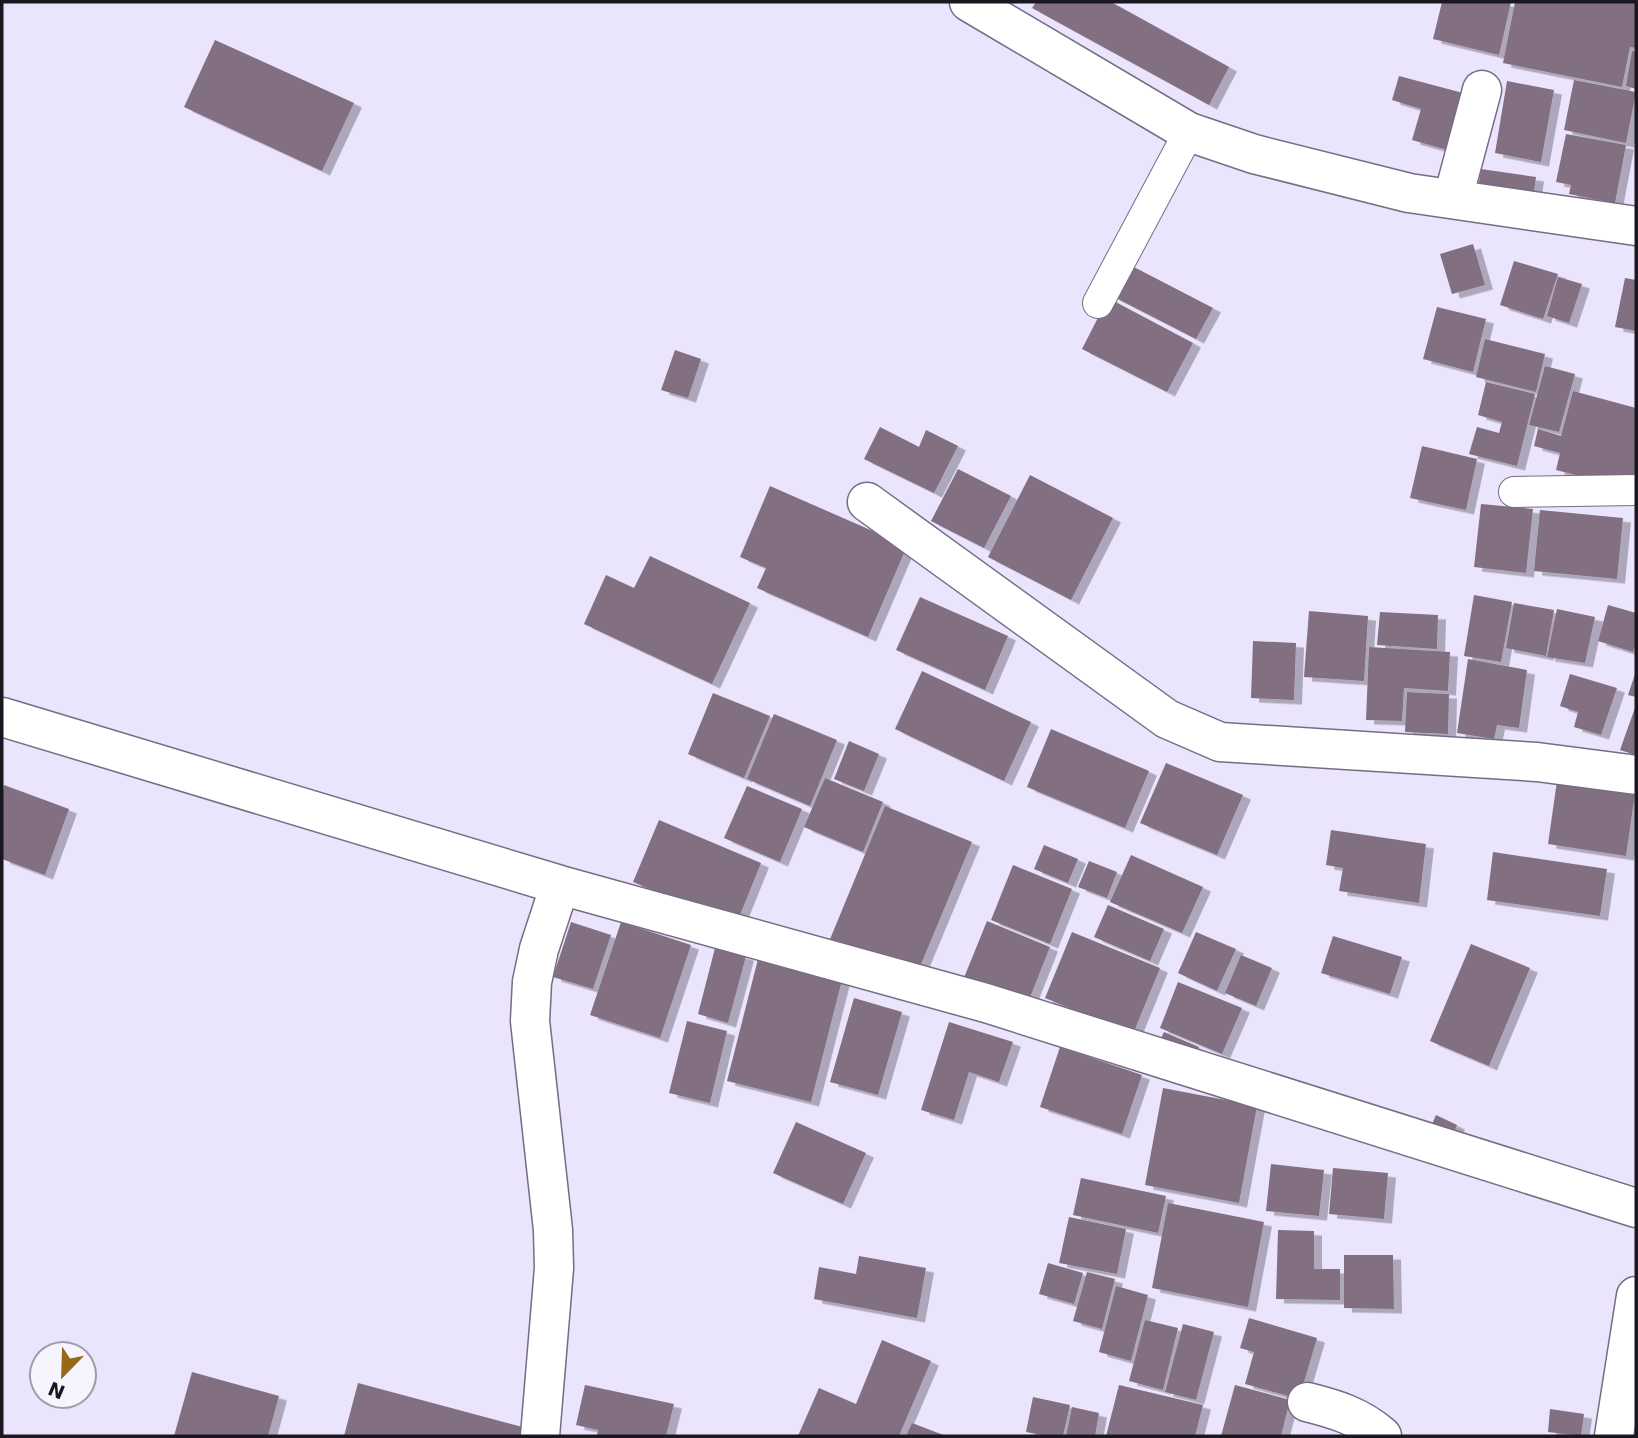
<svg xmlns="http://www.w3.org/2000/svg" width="1638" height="1438" font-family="'DejaVu Sans',sans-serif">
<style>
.building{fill:#826f82;filter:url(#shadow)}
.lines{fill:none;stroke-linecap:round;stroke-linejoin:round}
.service-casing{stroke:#746d83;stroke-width:32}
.minor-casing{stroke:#746d83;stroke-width:41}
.tertiary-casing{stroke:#746d83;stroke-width:41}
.service{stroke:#fff;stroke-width:30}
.minor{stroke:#fff;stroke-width:38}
.tertiary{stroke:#fff;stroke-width:38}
</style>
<defs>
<filter id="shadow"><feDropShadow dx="8" dy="4.5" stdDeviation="0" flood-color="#0004"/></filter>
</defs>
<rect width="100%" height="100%" fill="#ebe4fd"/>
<!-- building -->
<path class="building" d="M 1036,2 L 1111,2 L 1229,67 L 1209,105 L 1032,8 Z
M 1442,2 L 1511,2 L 1499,55 L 1433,39 Z
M 1515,2 L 1636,2 L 1636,48 L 1630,47 L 1622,87 L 1503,63 Z
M 215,40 L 354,103 L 322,171 L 184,107 Z
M 1632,51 L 1636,52 L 1636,89 L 1626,86 Z
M 1399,76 L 1463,93 L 1447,150 L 1412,140 L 1421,109 L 1392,100 Z
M 1574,80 L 1636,92 L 1626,143 L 1564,130 Z
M 1507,81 L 1554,90 L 1541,162 L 1495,153 Z
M 1566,134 L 1626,145 L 1615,203 L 1569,194 L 1571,185 L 1556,182 Z
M 1481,169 L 1536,177 L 1533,198 L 1478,189 Z
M 1473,244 L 1485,285 L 1452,294 L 1440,254 Z
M 1514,261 L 1558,274 L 1543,319 L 1500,305 Z
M 1128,264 L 1213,308 L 1196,339 L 1112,296 Z
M 1558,277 L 1582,284 L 1569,323 L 1547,316 Z
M 1625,278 L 1636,280 L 1636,331 L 1615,327 Z
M 1108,298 L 1193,343 L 1167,392 L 1082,349 Z
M 1437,307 L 1486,319 L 1473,372 L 1423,359 Z
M 1485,339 L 1545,354 L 1536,392 L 1476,377 Z
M 675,350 L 701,359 L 688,398 L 661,390 Z
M 1545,366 L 1575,374 L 1559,432 L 1529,425 Z
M 1486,382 L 1535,394 L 1517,466 L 1469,454 L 1477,427 L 1499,433 L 1502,422 L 1478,415 Z
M 1573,391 L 1636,408 L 1636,483 L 1628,488 L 1556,470 L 1560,453 L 1534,446 L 1538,429 L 1561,436 Z
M 880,427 L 919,447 L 926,430 L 958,446 L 934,493 L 864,459 Z
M 1422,446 L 1477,459 L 1466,510 L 1410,498 Z
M 958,469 L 1011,496 L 984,548 L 931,521 Z
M 1030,475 L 1113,518 L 1071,600 L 988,557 Z
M 770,486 L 907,546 L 868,637 L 757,588 L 766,568 L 740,557 Z
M 1481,504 L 1533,509 L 1526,573 L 1474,567 Z
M 1540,510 L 1623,518 L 1617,579 L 1534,571 Z
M 650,556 L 750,603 L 712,684 L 584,624 L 606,575 L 634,588 Z
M 1474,595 L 1512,602 L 1501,662 L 1464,656 Z
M 920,597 L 1008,636 L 985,690 L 896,650 Z
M 1514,603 L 1554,610 L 1546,656 L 1506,648 Z
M 1608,605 L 1636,613 L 1636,643 L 1633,652 L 1598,641 Z
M 1557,609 L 1595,617 L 1585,663 L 1547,657 Z
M 1309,611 L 1368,616 L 1364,681 L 1304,677 Z
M 1380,612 L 1438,615 L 1437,649 L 1377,645 Z
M 1253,641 L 1296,643 L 1294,700 L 1251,698 Z
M 1369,647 L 1450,652 L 1448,691 L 1404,688 L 1402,721 L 1366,720 Z
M 1468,659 L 1527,670 L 1519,728 L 1497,725 L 1494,739 L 1457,733 Z
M 922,671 L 1031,722 L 1004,781 L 895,729 Z
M 1636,671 L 1636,697 L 1628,695 Z
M 1570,674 L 1617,688 L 1601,735 L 1574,727 L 1578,712 L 1560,706 Z
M 1407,692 L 1449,694 L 1448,734 L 1405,732 Z
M 713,693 L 770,716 L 744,778 L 688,754 Z
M 1636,705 L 1636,755 L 1620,750 Z
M 774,714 L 837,740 L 810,806 L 747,779 Z
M 1051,729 L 1149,771 L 1125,828 L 1027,787 Z
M 849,741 L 879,754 L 864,791 L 834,779 Z
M 1166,763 L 1243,795 L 1217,855 L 1140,823 Z
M 1558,774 L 1636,786 L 1626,856 L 1548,844 Z
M 825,778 L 883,802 L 863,852 L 804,827 Z
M 4,785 L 69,809 L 45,875 L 2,859 L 2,793 Z
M 747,786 L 802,809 L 780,862 L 724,838 Z
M 885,806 L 972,842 L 914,981 L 828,944 Z
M 659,820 L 761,863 L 736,925 L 633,882 Z
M 1331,830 L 1426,844 L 1419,903 L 1339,891 L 1343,868 L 1326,865 Z
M 1044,845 L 1078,859 L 1068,883 L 1034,869 Z
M 1493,852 L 1607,869 L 1600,916 L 1487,900 Z
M 1131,855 L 1203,887 L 1182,933 L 1110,902 Z
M 1089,861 L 1117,872 L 1107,898 L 1078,887 Z
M 1013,865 L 1072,889 L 1050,944 L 991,920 Z
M 1108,905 L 1164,929 L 1150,961 L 1094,937 Z
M 987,921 L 1050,947 L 1025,1010 L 961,985 Z
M 571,922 L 611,935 L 593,989 L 553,977 Z
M 621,922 L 691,945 L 660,1038 L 590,1015 Z
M 1072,932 L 1160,968 L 1133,1034 L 1045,998 Z
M 1196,932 L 1236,949 L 1217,991 L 1178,973 Z
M 1333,936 L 1402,957 L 1390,994 L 1321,973 Z
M 1471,944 L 1530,968 L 1489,1066 L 1430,1041 Z
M 715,948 L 746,956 L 728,1023 L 698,1014 Z
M 1241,955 L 1272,968 L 1256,1006 L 1225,993 Z
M 758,959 L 842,980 L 811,1102 L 727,1081 Z
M 1178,982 L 1242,1008 L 1222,1054 L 1160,1028 Z
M 854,998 L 902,1012 L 878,1095 L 830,1082 Z
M 687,1021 L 727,1031 L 710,1103 L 669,1093 Z
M 949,1022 L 1013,1042 L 999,1082 L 969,1072 L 954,1120 L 921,1110 Z
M 1164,1032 L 1199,1047 L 1192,1064 L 1156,1049 Z
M 1060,1047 L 1142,1075 L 1122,1134 L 1040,1107 Z
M 1163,1088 L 1257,1106 L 1239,1203 L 1145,1185 Z
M 1436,1115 L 1457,1125 L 1448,1147 L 1426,1138 Z
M 796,1122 L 866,1153 L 843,1204 L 773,1173 Z
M 1271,1164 L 1324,1170 L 1319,1216 L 1266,1211 Z
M 1333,1168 L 1388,1173 L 1384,1219 L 1329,1214 Z
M 1081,1178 L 1166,1196 L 1158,1233 L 1073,1215 Z
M 1168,1203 L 1264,1222 L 1248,1307 L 1152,1288 Z
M 1069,1217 L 1126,1229 L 1117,1274 L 1059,1263 Z
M 1278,1230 L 1314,1231 L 1314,1269 L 1340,1269 L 1340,1300 L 1276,1299 Z
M 1344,1255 L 1393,1255 L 1394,1309 L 1344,1308 Z
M 859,1256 L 926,1268 L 917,1318 L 814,1299 L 819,1267 L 856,1274 Z
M 1048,1263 L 1083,1273 L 1074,1304 L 1039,1294 Z
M 1087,1272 L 1115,1279 L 1102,1329 L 1073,1321 Z
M 1116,1286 L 1148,1295 L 1131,1361 L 1099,1352 Z
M 1249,1318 L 1317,1338 L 1299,1399 L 1245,1384 L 1254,1352 L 1240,1348 Z
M 1145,1320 L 1178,1328 L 1163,1390 L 1129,1381 Z
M 1183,1324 L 1214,1332 L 1196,1400 L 1165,1392 Z
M 882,1340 L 931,1361 L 899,1436 L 798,1436 L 819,1388 L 856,1404 Z
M 192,1372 L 279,1396 L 268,1436 L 174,1436 Z
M 358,1383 L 526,1428 L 523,1436 L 344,1436 Z
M 585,1385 L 674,1404 L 666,1436 L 597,1436 L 598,1430 L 576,1425 Z
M 1119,1385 L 1203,1405 L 1195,1436 L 1106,1436 Z
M 1235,1385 L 1290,1400 L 1281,1436 L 1221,1436 Z
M 1033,1397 L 1070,1405 L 1063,1436 L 1047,1436 L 1026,1432 Z
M 1072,1407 L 1099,1413 L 1095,1436 L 1066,1436 Z
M 1550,1409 L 1584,1414 L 1581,1436 L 1548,1432 Z
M 912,1423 L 946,1436 L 906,1436 Z"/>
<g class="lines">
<!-- service casing -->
<g class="service-casing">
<path id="service" d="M 1098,303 L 1189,132
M 1514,492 L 1636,490"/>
</g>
<!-- minor casing -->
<g class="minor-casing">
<path id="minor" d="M 1453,198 L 1482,90
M 867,502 L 1167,719 L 1220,742 L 1537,762 L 1636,775
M 2,717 L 560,885 L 986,1003 L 1636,1208
M 1307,1402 C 1335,1409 1359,1416 1382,1436
M 540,1436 L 554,1268 L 553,1230 L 530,1021 L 532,982 L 539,949 L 560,885"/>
</g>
<!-- tertiary casing -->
<g class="tertiary-casing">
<path id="tertiary" d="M 969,2 L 1189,132 L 1254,154 L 1409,193 L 1636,226
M 1614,1436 L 1636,1296"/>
</g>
<!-- service -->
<use href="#service" class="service"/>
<!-- minor -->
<use href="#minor" class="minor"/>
<!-- tertiary -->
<use href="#tertiary" class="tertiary"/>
</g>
<!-- border -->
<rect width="1638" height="1438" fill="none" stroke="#1a1720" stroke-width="7"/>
<!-- north arrow -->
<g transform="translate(63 1375) rotate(203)"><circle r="33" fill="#f6f4fe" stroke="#9e9ca5" stroke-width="2"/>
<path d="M0-5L12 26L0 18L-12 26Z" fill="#966917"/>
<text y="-10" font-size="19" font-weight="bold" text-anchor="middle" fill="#1a1720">N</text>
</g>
</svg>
